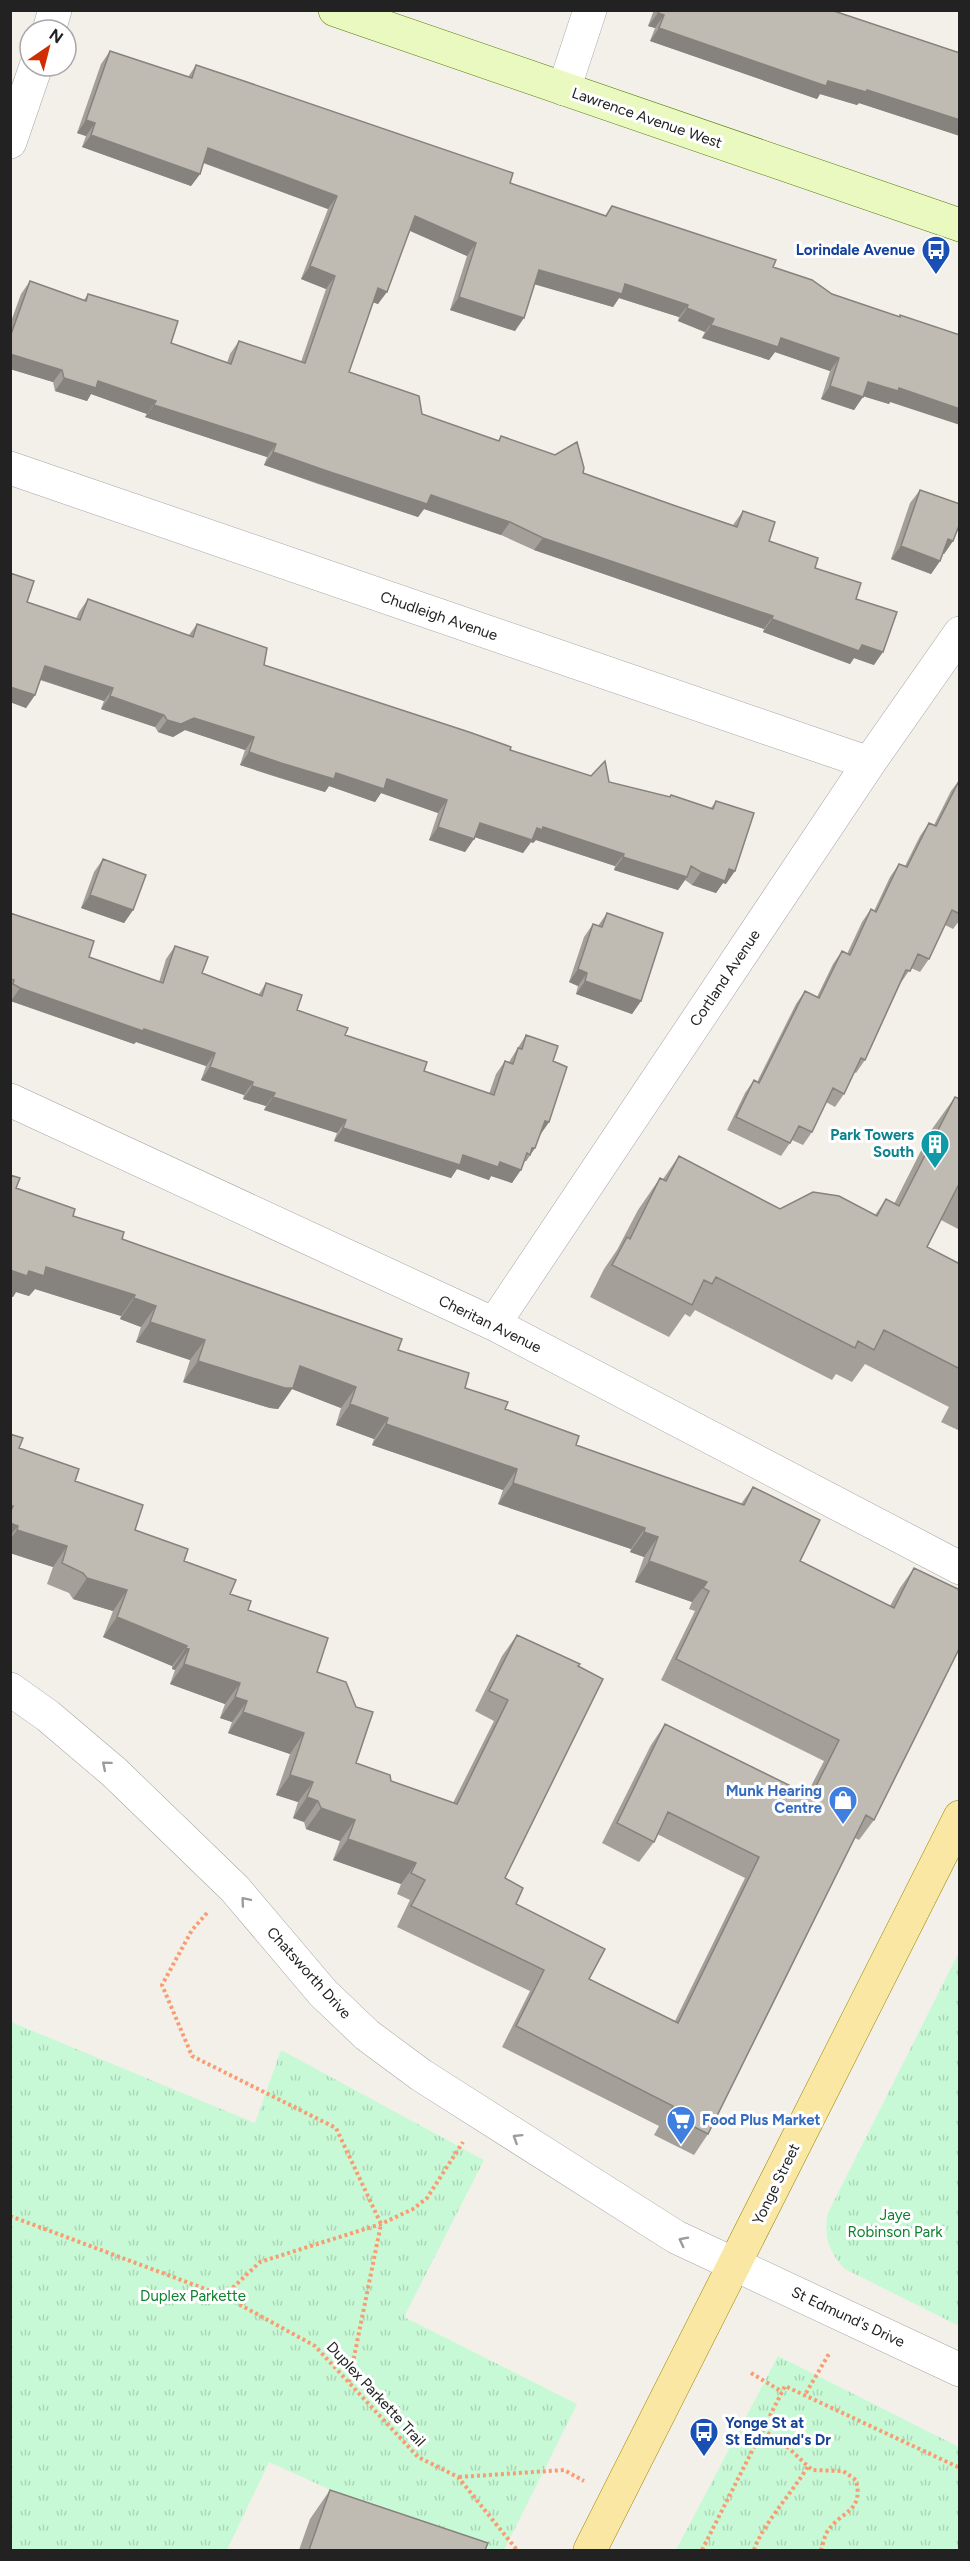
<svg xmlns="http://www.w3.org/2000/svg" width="970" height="2561" font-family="Figtree,sans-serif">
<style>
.park{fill:url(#park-tufts)}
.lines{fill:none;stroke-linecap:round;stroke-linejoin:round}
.street-casing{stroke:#a6a6a6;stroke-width:34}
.secondary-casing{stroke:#567b06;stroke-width:34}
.primary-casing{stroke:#9d8a02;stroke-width:34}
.path{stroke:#f99c72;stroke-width:4;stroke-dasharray:3 3;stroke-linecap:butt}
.street{stroke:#fff;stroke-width:33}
.secondary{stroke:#eaf9bf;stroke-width:33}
.primary{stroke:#fbe7a4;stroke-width:33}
.wall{fill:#a4a099}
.shaded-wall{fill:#86827d}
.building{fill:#bfbab2;stroke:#86827d;stroke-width:1.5}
.oneway{stroke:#9c9c9c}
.labels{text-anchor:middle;stroke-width:6;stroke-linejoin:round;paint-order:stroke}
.street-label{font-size:15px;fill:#222;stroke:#fff}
.transit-label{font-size:15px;font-weight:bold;fill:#164399;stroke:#fff;text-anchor:end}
.culture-label{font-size:15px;font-weight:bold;fill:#0d838f;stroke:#fff;text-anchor:end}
.shop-label{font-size:15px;font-weight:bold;fill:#366cbe;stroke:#fff;text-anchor:end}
.park-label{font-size:15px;fill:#0d822f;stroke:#fff}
</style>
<defs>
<pattern id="park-tufts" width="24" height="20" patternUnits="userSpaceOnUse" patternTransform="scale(1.5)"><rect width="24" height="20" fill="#c8f9d6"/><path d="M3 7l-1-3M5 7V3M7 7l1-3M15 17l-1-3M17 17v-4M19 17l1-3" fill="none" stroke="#acd5b7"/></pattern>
</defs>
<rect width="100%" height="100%" fill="#f2f0e9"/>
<!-- park -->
<path class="park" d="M 959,1952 L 959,2326 L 845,2269 C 829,2252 823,2237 828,2213 Z
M 11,2022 L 255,2123 L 281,2050 L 484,2160 L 404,2317 L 577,2404 L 504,2550 L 463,2550 L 269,2462 L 227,2550 L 11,2550 Z
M 778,2356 L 959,2447 L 959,2550 L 676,2550 Z"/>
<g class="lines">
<!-- street casing -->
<g class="street-casing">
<path id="street" d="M 49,30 L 55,10
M 564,89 L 590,10
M 10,142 L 36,66
M 10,468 L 869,763
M 10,1100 L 494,1324 L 960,1568
M 494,1324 L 869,763 L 960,633
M 10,1689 L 48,1716 L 114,1772 L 235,1889 L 323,1993 L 367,2035 L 421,2075 L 676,2237 L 960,2370"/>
</g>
<!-- secondary casing -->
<g class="secondary-casing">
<path id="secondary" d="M 335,10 L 960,225"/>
</g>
<!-- primary casing -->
<g class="primary-casing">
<path id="primary" d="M 590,2550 L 960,1817"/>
</g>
<!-- path -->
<path class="path" d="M 207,1913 L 192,1930 L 162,1985 L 192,2056 L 336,2128 L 381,2224 L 349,2382
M 10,2216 L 224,2296 L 315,2346 L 418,2457 L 458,2477 L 517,2550
M 224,2296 L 260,2262 L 381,2224 L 413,2209 L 427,2198 L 463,2142
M 751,2373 L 781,2391
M 806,2393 L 830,2352
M 762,2430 L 780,2440 L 812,2470 L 843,2471 L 856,2480 C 864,2513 841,2510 827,2532 C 824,2537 823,2545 821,2550
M 459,2477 L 564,2470 L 584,2481
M 702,2550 L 785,2386 L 960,2468
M 754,2550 C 762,2525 793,2492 808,2466"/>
<!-- street -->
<use href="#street" class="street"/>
<!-- secondary -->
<use href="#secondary" class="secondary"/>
<!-- primary -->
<use href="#primary" class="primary"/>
</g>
<!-- wall -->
<path class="wall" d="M 654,10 L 831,10 L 960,53 L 960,136 L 859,103 L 857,105 L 820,94 L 817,99 L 650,41 L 655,28 L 648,26 Z
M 110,51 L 188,77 L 196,65 L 510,183 L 606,216 L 612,206 L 773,267 L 832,294 L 899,317 L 900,315 L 890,402 L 889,404 L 863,396 L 854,410 L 821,399 L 830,371 L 775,352 L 769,360 L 702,338 L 705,332 L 678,321 L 679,317 L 619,298 L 613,307 L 535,284 L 515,331 L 450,310 L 467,256 L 410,231 L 378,304 L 373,302 L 349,372 L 422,414 L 498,441 L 501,436 L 583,473 L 673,505 L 733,525 L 743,511 L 769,541 L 815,568 L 856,599 L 874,665 L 854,658 L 850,664 L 763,632 L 764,629 L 534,550 L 501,535 L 424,509 L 418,517 L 318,484 L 264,465 L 267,457 L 145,417 L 147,414 L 91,394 L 87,401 L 55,391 L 53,382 L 10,369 L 10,324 L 21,294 L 30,281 L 84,300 L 88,294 L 171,343 L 227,363 L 230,354 L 239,341 L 301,362 L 326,289 L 301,279 L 328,209 L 203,163 L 200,174 L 191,186 L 82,147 L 86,136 L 77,133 L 101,64 Z
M 920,490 L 953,541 L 944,554 L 943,553 L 940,561 L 931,574 L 891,559 L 910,503 Z
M 10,573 L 27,602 L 76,619 L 79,612 L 88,599 L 189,635 L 197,624 L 264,665 L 510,750 L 609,782 L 669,797 L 671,795 L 711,808 L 716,801 L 726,884 L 723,883 L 716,893 L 692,885 L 685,880 L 678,890 L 614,870 L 615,866 L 536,840 L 533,843 L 531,842 L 523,853 L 475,837 L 465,852 L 429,840 L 438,813 L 381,793 L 375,802 L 329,786 L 325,792 L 273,776 L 240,765 L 245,750 L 185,730 L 173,737 L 158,732 L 155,727 L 101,709 L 104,701 L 40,680 L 35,695 L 26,708 L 10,702 Z
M 960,779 L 960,920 L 953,929 L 945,925 L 929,959 L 920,972 L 911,968 L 900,984 L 865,1060 L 856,1073 L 854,1072 L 844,1094 L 835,1107 L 826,1102 L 812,1132 L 803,1145 L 792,1140 L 781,1156 L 727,1130 L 745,1093 L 754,1080 L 757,1082 L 796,1004 L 805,991 L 817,997 L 833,964 L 842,951 L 847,954 L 862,922 L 871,909 L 874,911 L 890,877 L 899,864 L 905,866 L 920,836 L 929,823 L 934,825 L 951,791 Z
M 103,859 L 133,910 L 124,923 L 81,908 L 94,872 Z
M 10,913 L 89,957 L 159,982 L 166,959 L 175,946 L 202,973 L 259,994 L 266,983 L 297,1010 L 345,1035 L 424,1071 L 489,1094 L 496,1074 L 505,1061 L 509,1062 L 526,1035 L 553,1061 L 549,1122 L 540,1135 L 535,1148 L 526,1161 L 525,1161 L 523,1164 L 512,1183 L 491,1176 L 489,1180 L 457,1169 L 451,1178 L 334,1141 L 337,1133 L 264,1110 L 266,1106 L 243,1099 L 244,1095 L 201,1080 L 206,1066 L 136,1042 L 134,1044 L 10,1001 Z
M 607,913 L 641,1001 L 632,1014 L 576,994 L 578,986 L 569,982 L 584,937 L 593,924 L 598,926 Z
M 955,1097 L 960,1099 L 960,1230 L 941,1220 L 927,1247 L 960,1264 L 960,1431 L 941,1422 L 949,1407 L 865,1364 L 852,1382 L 836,1374 L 832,1380 L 695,1310 L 690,1317 L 685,1314 L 669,1337 L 590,1297 L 604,1269 L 617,1250 L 638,1210 L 660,1178 L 663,1179 L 679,1156 L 780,1209 L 875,1215 L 886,1199 L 894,1204 L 932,1129 Z
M 10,1175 L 16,1188 L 73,1216 L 122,1239 L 398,1350 L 465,1388 L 576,1445 L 741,1504 L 753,1487 L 800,1561 L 890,1606 L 900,1588 L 914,1568 L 874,1820 L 859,1840 L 855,1838 L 708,2134 L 694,2155 L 654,2135 L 659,2126 L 502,2047 L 530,1991 L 397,1927 L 410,1900 L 397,1894 L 401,1884 L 333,1860 L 340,1841 L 306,1829 L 304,1822 L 293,1818 L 298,1802 L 276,1795 L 290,1754 L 228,1733 L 232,1722 L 220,1718 L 225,1704 L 170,1684 L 175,1670 L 172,1669 L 172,1666 L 103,1637 L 113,1611 L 73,1599 L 69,1593 L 47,1584 L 53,1567 L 10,1553 L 10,1434 L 19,1448 L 75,1481 L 135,1530 L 184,1561 L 230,1594 L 317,1672 L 356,1763 L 391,1781 L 453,1803 L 494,1721 L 475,1711 L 502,1656 L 517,1635 L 505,1878 L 516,1904 L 589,1979 L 675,2021 L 745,1878 L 657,1834 L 654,1842 L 639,1862 L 602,1843 L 651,1745 L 665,1724 L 807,1794 L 824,1761 L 661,1680 L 695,1611 L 689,1609 L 692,1602 L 635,1582 L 644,1557 L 630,1552 L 631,1549 L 498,1504 L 503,1490 L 372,1445 L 374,1439 L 336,1425 L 341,1408 L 292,1389 L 278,1409 L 270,1408 L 183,1382 L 190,1360 L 136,1342 L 141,1327 L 120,1319 L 121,1316 L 35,1289 L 29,1296 L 16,1292 L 13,1297 L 10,1296 Z
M 330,2490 L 485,2550 L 299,2550 L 310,2519 Z"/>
<!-- shaded-wall -->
<path class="shaded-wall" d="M 658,13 L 664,15 L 655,28 L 648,26 Z
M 659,28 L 828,81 L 867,90 L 960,120 L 960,136 L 859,103 L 857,105 L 820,94 L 817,99 L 650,41 Z
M 86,120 L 95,123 L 86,136 L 77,133 Z
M 91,135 L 200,174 L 191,186 L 82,147 Z
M 208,148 L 337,196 L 328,209 L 199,161 Z
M 415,216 L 476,243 L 467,256 L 406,229 Z
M 310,266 L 335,276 L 326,289 L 301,279 Z
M 539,270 L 625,284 L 688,305 L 679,317 L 619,298 L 613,307 L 530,283 Z
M 378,288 L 387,292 L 378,304 L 369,301 Z
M 459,297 L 524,318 L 515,331 L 450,310 Z
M 687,308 L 714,319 L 705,332 L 678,321 Z
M 711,325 L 781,338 L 839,358 L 830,371 L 775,352 L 769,360 L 702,338 Z
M 10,354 L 62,370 L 53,382 L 10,369 Z
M 64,378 L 98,381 L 156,401 L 147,414 L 91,394 L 87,401 L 55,391 Z
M 868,382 L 899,388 L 960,409 L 960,425 L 890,402 L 889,404 L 859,395 Z
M 830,386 L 863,397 L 854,410 L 821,399 Z
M 154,405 L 276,444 L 267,457 L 145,417 Z
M 273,452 L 431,495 L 510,522 L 501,535 L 424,509 L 418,517 L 264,465 Z
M 543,538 L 773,616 L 764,629 L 534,550 Z
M 948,539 L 953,541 L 944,554 L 939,552 Z
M 901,546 L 940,561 L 931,574 L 891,559 Z
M 772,619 L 862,645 L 883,652 L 874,665 L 854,658 L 850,664 L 763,632 Z
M 45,666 L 113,688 L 104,701 L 36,678 Z
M 10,687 L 35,695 L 26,708 L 10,702 Z
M 110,696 L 164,715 L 155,727 L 101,709 Z
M 194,718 L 254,737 L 245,750 L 185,730 L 173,737 L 158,732 L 167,720 Z
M 249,752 L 336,773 L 387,779 L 447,800 L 438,813 L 381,793 L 375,802 L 329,786 L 325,792 L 240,765 Z
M 480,823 L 537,828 L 543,827 L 624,854 L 615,866 L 536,840 L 533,843 L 531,842 L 523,853 L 471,836 Z
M 438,827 L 474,839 L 465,852 L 429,840 Z
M 623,857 L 687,877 L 678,890 L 614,870 Z
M 729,869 L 735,871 L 726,884 L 723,883 L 716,893 L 692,885 L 701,872 Z
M 90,895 L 133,910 L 124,923 L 81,908 Z
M 578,969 L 587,973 L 578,986 L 569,982 Z
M 585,981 L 641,1001 L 632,1014 L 576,994 Z
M 20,988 L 144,1029 L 215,1053 L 206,1066 L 136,1042 L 134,1044 L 11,1001 Z
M 210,1067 L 253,1082 L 244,1095 L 201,1080 Z
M 252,1086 L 275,1093 L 266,1106 L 243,1099 Z
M 273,1097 L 346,1120 L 337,1133 L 264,1110 Z
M 545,1121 L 549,1122 L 540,1135 Z
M 343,1128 L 500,1162 L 521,1170 L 512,1183 L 491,1176 L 489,1180 L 457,1169 L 451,1178 L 334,1141 Z
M 532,1148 L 535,1148 L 526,1161 L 525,1161 L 530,1155 Z
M 46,1267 L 135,1295 L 121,1316 L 35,1289 L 29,1296 L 16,1292 L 13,1297 L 10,1296 L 10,1270 L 29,1271 Z
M 134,1298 L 156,1306 L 141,1327 L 120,1319 Z
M 150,1322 L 205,1340 L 190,1360 L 136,1342 Z
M 198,1361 L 300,1366 L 356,1387 L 341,1408 L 292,1389 L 278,1409 L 270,1408 L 183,1382 Z
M 350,1404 L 388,1418 L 374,1439 L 336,1425 Z
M 386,1424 L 517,1469 L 503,1490 L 372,1445 Z
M 513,1483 L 645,1528 L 631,1549 L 498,1504 Z
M 10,1523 L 18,1526 L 10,1536 Z
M 17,1530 L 67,1546 L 53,1567 L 10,1553 L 10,1539 Z
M 644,1532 L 658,1537 L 644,1557 L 630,1552 Z
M 649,1561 L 707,1582 L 692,1602 L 635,1582 Z
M 87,1578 L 127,1590 L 113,1611 L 73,1599 Z
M 117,1617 L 187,1646 L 172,1666 L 103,1637 Z
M 186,1648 L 189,1649 L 175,1670 L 172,1669 Z
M 184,1664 L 240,1683 L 225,1704 L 170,1684 Z
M 235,1697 L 247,1701 L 232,1722 L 220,1718 Z
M 243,1712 L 304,1733 L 290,1754 L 228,1733 Z
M 290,1775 L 313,1782 L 298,1802 L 276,1795 Z
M 307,1797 L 318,1801 L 304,1822 L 293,1818 Z
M 321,1808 L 355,1820 L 340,1841 L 306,1829 Z
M 348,1839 L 416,1863 L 401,1884 L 333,1860 Z"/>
<!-- building -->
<path class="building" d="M 659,10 L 831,10 L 960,53 L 960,120 L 867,90 L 866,92 L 828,81 L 826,86 L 659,28 L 664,15 L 658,13 Z
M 110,51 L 192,78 L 196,65 L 244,81 L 513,173 L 510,183 L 606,216 L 612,206 L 776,260 L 773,267 L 812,280 L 832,294 L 900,317 L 900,315 L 960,335 L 960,409 L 899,388 L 898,391 L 868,382 L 863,397 L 830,386 L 839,358 L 781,338 L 778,347 L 711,325 L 714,319 L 687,308 L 688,305 L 625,284 L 622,294 L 539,270 L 524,318 L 459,297 L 476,243 L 415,216 L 387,292 L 378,288 L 349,372 L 419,396 L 422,414 L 499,441 L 501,436 L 555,455 L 577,442 L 584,468 L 583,473 L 673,505 L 737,527 L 743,511 L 775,522 L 769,541 L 818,558 L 815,568 L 861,583 L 856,599 L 897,612 L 883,652 L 862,645 L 859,651 L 772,619 L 773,616 L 543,538 L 510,522 L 431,495 L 427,504 L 327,471 L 273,452 L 276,444 L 154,405 L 156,401 L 98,381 L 96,388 L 64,378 L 62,370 L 10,354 L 10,337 L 30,281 L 86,301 L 88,294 L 178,321 L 171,343 L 231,364 L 239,341 L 305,363 L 335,276 L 310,266 L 337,196 L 208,148 L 200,174 L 91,135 L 95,123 L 86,120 Z
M 920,490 L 960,504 L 960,523 L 953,541 L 948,539 L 940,561 L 901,546 Z
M 10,573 L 34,581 L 27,602 L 80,620 L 88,599 L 193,637 L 197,624 L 267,648 L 264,665 L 469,732 L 511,747 L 510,750 L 591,776 L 605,761 L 609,782 L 670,797 L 671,795 L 713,809 L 716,801 L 754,813 L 735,871 L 729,869 L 725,881 L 701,872 L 691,866 L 687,877 L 623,857 L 624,854 L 543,827 L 542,830 L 537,828 L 532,840 L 480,823 L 474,839 L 438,827 L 447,800 L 387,779 L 384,789 L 336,773 L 334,779 L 281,763 L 249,752 L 254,737 L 194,718 L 181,724 L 167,720 L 164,715 L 110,696 L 113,688 L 45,666 L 35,695 L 10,687 Z
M 960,779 L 960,914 L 952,910 L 929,959 L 918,954 L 910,971 L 906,970 L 865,1060 L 861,1058 L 844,1094 L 833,1088 L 812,1132 L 799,1126 L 790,1143 L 736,1117 L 754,1080 L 759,1083 L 805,991 L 819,998 L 842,951 L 850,955 L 871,909 L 876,912 L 899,864 L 907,867 L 929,823 L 936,826 Z
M 103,859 L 146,875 L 133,910 L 90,895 Z
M 10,913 L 94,941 L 89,957 L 163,983 L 175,946 L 208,957 L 202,973 L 262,996 L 266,983 L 302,995 L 297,1010 L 348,1028 L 345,1035 L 427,1062 L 424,1071 L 494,1095 L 505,1061 L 513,1064 L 518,1048 L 522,1049 L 526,1035 L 558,1046 L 553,1061 L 567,1067 L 549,1122 L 545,1121 L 535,1148 L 532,1148 L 530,1155 L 527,1153 L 521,1170 L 500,1162 L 498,1167 L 463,1155 L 460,1165 L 343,1128 L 346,1120 L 273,1097 L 275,1093 L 252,1086 L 253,1082 L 210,1067 L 215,1053 L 144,1029 L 143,1031 L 20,988 L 13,984 L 14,980 L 10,979 Z
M 607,913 L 663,933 L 641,1001 L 585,981 L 587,973 L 578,969 L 593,924 L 602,927 Z
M 955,1097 L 960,1099 L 960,1186 L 958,1186 L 927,1247 L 960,1264 L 960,1369 L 884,1330 L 874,1350 L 858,1341 L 855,1348 L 716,1277 L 712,1284 L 704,1280 L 692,1305 L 612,1265 L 627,1237 L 630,1239 L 660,1178 L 666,1181 L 679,1156 L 780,1209 L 813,1192 L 839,1196 L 877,1216 L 886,1199 L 899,1206 Z
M 10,1175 L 20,1178 L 16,1188 L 75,1209 L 73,1216 L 124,1232 L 122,1239 L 402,1339 L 398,1350 L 469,1373 L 465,1388 L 508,1402 L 505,1409 L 579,1436 L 576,1445 L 744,1505 L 753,1487 L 820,1520 L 800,1561 L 894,1608 L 914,1568 L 960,1590 L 960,1647 L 874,1820 L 866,1815 L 708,2134 L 669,2114 L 673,2106 L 516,2026 L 544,1970 L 411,1906 L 425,1880 L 411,1873 L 416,1863 L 348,1839 L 355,1820 L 321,1808 L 318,1801 L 307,1797 L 313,1782 L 290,1775 L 304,1733 L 243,1712 L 247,1701 L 235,1697 L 240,1683 L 184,1664 L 189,1649 L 186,1648 L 187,1646 L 117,1617 L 127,1590 L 87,1578 L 83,1573 L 62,1563 L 67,1546 L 17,1530 L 18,1526 L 10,1523 L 10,1513 L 13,1506 L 10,1506 L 10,1434 L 23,1438 L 19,1448 L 79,1469 L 75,1481 L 143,1505 L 135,1530 L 188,1549 L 184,1561 L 236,1580 L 230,1594 L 251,1601 L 248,1610 L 328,1638 L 317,1672 L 346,1682 L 356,1707 L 373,1712 L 356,1763 L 390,1775 L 391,1781 L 457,1804 L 508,1700 L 489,1691 L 517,1635 L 580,1664 L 578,1666 L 603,1679 L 505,1878 L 523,1888 L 516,1904 L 605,1949 L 589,1979 L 678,2023 L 759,1857 L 668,1812 L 654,1842 L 617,1823 L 665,1724 L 811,1796 L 839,1740 L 676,1659 L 709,1591 L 703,1588 L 707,1582 L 649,1561 L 658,1537 L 644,1532 L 645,1528 L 513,1483 L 517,1469 L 386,1424 L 388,1418 L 350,1404 L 356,1387 L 300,1366 L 293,1388 L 285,1388 L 198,1361 L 205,1340 L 150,1322 L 156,1306 L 134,1298 L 135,1295 L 46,1267 L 44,1276 L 29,1271 L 27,1276 L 10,1270 Z
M 330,2490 L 488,2543 L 485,2550 L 309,2550 Z"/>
<!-- one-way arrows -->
<defs><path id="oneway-chevron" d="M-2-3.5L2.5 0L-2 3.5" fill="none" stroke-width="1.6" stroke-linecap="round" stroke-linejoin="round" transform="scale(1.5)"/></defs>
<g class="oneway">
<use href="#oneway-chevron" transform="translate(106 1765) rotate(-140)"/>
<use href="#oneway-chevron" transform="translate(245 1901) rotate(-130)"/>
<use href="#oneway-chevron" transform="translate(517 2138) rotate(-148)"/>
<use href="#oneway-chevron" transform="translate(683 2241) rotate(-153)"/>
</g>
<!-- icons -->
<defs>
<g id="bus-pin" transform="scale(1.5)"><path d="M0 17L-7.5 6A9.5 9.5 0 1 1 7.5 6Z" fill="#1a4fb4" stroke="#fff"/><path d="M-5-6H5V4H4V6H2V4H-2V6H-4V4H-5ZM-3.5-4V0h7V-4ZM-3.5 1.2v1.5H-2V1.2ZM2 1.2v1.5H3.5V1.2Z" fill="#fff"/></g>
<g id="building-pin" transform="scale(1.5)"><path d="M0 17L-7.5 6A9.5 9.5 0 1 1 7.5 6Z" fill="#0f9aa8" stroke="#fff"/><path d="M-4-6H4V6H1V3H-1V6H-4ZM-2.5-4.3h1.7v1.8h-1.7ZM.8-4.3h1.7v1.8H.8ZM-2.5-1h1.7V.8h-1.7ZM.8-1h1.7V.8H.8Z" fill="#fff"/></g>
<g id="shop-pin" transform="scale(1.5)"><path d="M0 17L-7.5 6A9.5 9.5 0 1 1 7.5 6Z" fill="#3f7fe0" stroke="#fff"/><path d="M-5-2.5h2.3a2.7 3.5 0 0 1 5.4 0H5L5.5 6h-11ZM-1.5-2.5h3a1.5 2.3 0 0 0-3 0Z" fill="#fff"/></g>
<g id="supermarket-pin" transform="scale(1.5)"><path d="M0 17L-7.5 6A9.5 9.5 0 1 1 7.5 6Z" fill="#3f7fe0" stroke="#fff"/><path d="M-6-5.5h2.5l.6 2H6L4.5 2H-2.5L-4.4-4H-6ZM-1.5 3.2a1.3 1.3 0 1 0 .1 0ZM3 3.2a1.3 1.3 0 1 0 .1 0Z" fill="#fff"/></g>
</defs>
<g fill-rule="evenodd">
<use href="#bus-pin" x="936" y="250"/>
<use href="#building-pin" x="935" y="1144"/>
<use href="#shop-pin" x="843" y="1800"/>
<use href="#supermarket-pin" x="681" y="2120"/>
<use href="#bus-pin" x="704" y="2432"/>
</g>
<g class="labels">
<!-- street labels -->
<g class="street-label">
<text transform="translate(647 118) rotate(19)" y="5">Lawrence Avenue West</text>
<text transform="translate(439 616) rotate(19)" y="5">Chudleigh Avenue</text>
<text transform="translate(725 978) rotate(-56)" y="5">Cortland Avenue</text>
<text transform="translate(490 1324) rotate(26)" y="5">Cheritan Avenue</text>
<text transform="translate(309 1973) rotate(48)" y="5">Chatsworth Drive</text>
<text transform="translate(776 2184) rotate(-64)" y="5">Yonge Street</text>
<text transform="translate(848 2317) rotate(25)" y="5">St Edmund's Drive</text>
<text transform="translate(376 2394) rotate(47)" y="5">Duplex Parkette Trail</text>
</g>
<!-- transit labels -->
<g class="transit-label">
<text x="915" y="255">Lorindale Avenue</text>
<text x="725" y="2428" text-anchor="start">Yonge St at<tspan x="725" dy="17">St Edmund's Dr</tspan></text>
</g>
<!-- culture labels -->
<g class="culture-label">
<text x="914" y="1140">Park Towers<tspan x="914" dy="17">South</tspan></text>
</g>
<!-- shop labels -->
<g class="shop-label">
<text x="822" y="1796">Munk Hearing<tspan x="822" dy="17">Centre</tspan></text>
<text x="702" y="2125" text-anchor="start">Food Plus Market</text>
</g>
<!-- park labels -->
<g class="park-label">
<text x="895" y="2220">Jaye<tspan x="895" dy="17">Robinson Park</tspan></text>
<text x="193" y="2301">Duplex Parkette</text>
</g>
</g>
<!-- border -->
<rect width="970" height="2561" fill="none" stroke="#222222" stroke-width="24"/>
<!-- north arrow -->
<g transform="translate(48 48) rotate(35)"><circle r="28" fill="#ffffff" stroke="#a7a7a7" stroke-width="1.5"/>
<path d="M0-4.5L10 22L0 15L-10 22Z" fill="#d12d02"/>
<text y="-9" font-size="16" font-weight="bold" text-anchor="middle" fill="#222222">N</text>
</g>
</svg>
